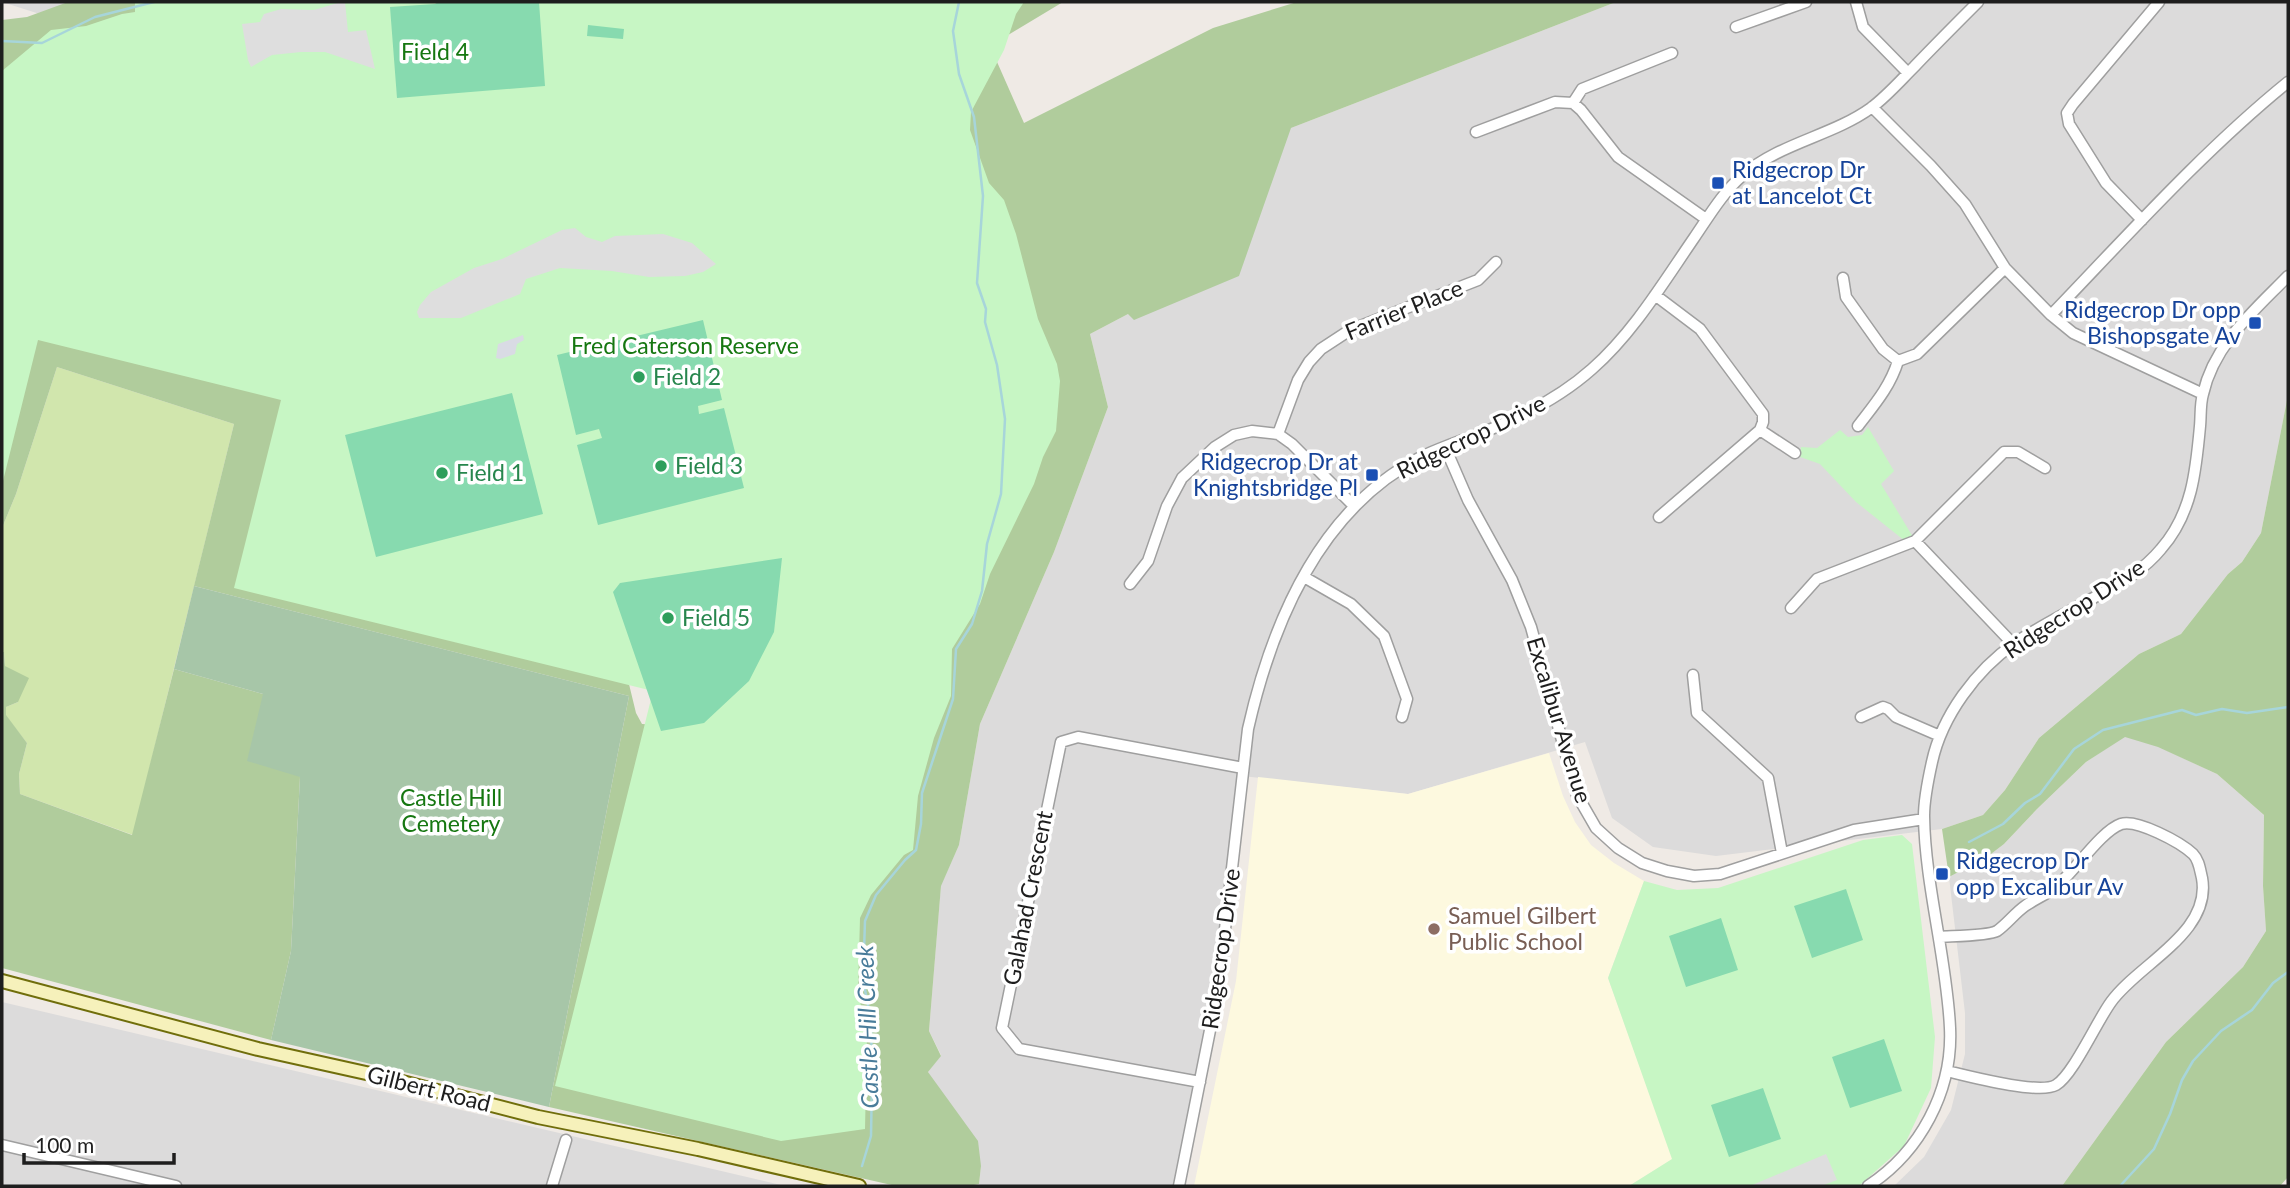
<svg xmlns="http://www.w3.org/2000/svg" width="2290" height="1188" font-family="Lato,sans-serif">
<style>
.residential{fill:#dcdbdb}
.education{fill:#fdf9df}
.grass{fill:#d1e6ad}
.forest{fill:#b0cc9c;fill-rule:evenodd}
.cemetery{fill:#a7c6a8}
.park{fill:#c7f6c4}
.pitch{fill:#87daaf}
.parking{fill:#dedede}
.plaza{fill:#d9dbe4}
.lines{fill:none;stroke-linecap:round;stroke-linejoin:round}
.stream{stroke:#a7d5da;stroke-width:2.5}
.minor-casing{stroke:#9f9f9f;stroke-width:13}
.secondary-casing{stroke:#706e0b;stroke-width:16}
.minor{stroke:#fff;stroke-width:10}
.secondary{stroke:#f6f1bb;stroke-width:12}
.transit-dot{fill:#1a4fb4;stroke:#fff;stroke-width:2.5}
.leisure-dot{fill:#2e9e5b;stroke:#fff;stroke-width:2.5}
.education-dot{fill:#8d6e63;stroke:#fff;stroke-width:2.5}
.labels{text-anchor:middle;stroke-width:7;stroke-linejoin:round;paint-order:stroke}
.park-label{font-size:23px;fill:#167711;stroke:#fff}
.transit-label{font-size:23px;fill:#164399;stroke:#fff;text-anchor:start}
.street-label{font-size:23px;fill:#1e1e1e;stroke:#fff}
.leisure-label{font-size:23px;fill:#27864d;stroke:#fff;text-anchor:start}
.education-label{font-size:23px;fill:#785e54;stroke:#fff;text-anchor:start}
.water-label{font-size:24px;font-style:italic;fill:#497c9a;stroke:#fff}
</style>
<rect width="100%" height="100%" fill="#efeae5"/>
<!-- residential -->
<path class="residential" d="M 2,2 L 83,2 L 46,16 Z
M 1616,2 L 2288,2 L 2288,395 L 2261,533 L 2242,562 L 2228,574 L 2181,634 L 2139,654 L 2039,738 L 2005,790 L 1983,815 L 1942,829 L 1716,856 L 1653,847 L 1612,818 L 1585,742 L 1408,794 L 1242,776 L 1229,901 L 1179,1186 L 982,1186 L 979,1184 L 981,1166 L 928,1072 L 941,1055 L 929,1031 L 941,885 L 959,845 L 980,724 L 1054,552 L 1108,407 L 1090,334 L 1128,314 L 1291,128 Z
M 2125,736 L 2155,745 L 2217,774 L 2264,815 L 2263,885 L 2266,931 L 2243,967 L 2166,1042 L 2062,1186 L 1894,1186 L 1924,1157 L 1951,1110 L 1965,1054 L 1965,1013 L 1949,877 L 1987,857 L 2004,844 L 2037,809 L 2086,762 Z
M 2,1002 L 785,1186 L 2,1186 Z"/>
<!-- education -->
<path class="education" d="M 1549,753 L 1563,796 L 1575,822 L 1591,845 L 1614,863 L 1644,881 L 1608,978 L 1673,1159 L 1629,1186 L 1194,1186 L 1236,981 L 1258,777 L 1408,794 Z"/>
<!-- grass -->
<path class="grass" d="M 57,367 L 234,424 L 133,835 L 20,794 L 19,774 L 27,743 L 5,715 L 6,707 L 18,702 L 5,666 L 4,652 L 2,652 L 2,528 L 16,494 Z"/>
<!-- forest -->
<path class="forest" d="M 68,2 L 1063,2 L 990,46 L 1024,123 L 1213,28 L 1297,2 L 1616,2 L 1291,128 L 1239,276 L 1134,320 L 1128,314 L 1090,334 L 1108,407 L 1054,552 L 980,724 L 959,845 L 941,886 L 929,1031 L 941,1056 L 928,1072 L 978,1141 L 981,1166 L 979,1184 L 969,1186 L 896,1186 L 549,1107 L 629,696 L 194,586 L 234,424 L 57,367 L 16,494 L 2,528 L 2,20 L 27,17 ZM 598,607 L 704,723 L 659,725 L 642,724 L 636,713 L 628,680 Z
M 2288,395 L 2288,1177 L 2280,1186 L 2062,1186 L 2166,1042 L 2243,967 L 2266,931 L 2263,886 L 2264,815 L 2217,774 L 2158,747 L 2125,737 L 2086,762 L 2037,809 L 2004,844 L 1987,857 L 1949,877 L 1942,829 L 1983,815 L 2005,790 L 2039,738 L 2139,654 L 2181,634 L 2228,574 L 2242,562 L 2261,533 Z
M 2,652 L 4,652 L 5,666 L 29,678 L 18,702 L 6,707 L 6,715 L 27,743 L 19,774 L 20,794 L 132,835 L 174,669 L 263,694 L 300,777 L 291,951 L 271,1040 L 2,968 Z"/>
<!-- cemetery -->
<path class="cemetery" d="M 194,586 L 629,696 L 549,1107 L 271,1040 L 291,951 L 300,777 L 247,761 L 263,694 L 174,669 Z"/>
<!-- park -->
<path class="park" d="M 135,2 L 1024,2 L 1016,14 L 1004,50 L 971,112 L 970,130 L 989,183 L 1004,200 L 1016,234 L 1038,319 L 1057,364 L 1060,381 L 1056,431 L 1043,457 L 1034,484 L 990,574 L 980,604 L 952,649 L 951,696 L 934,738 L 918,796 L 913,850 L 904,855 L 871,895 L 860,918 L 858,991 L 867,1035 L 865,1129 L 781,1141 L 555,1086 L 653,691 L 234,588 L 281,400 L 38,340 L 2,485 L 2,71 L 51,30 L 86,26 L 122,14 L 135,12 Z
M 1868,427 L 1894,471 L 1881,484 L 1913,537 L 1905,541 L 1856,502 L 1820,464 L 1800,457 L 1801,447 L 1817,448 L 1840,430 L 1848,437 L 1862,435 Z
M 1902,835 L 1912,844 L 1935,1037 L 1931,1088 L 1904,1146 L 1859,1186 L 1629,1186 L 1672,1159 L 1608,978 L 1644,881 L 1677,890 L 1718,888 L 1863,840 Z"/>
<!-- pitch -->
<path class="pitch" d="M 438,2 L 539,2 L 545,86 L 397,98 L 390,7 L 435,4 Z
M 588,25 L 624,29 L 623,39 L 587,36 Z
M 703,320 L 722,400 L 698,406 L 699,414 L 724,408 L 744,488 L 598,525 L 577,445 L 602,438 L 599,429 L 576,435 L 557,355 Z
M 512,393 L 543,514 L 376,557 L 345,435 Z
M 782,558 L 774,632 L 749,681 L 704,723 L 661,731 L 613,592 L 620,583 Z
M 1846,889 L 1863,940 L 1812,958 L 1794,906 Z
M 1721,918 L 1738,970 L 1686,987 L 1669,936 Z
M 1884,1039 L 1902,1091 L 1850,1108 L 1832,1057 Z
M 1763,1088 L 1781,1139 L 1729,1157 L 1711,1105 Z"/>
<!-- parking -->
<path class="parking" d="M 341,2 L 345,2 L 348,32 L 366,30 L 375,69 L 325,52 L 301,52 L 272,55 L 251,67 L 248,60 L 242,24 L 260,22 L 264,14 L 281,9 L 314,10 Z
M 575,228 L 586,237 L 602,242 L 615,236 L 663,234 L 692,243 L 716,264 L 703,272 L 685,276 L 649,277 L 612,271 L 560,268 L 526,279 L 520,294 L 461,318 L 419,318 L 417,312 L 420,305 L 431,292 L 474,268 L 502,259 L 562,230 Z
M 1826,1154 L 1837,1180 L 1821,1186 L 1750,1186 Z"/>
<!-- plaza -->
<path class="plaza" d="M 523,335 L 524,340 L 517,344 L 515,354 L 500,359 L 496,358 L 498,344 Z"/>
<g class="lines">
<!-- stream -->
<path class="stream" d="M 2,41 L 42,43 L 95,17 L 154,2
M 1969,842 L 2003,824 L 2025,803 L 2040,794 L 2074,749 L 2103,730 L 2182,710 L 2196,715 L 2222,709 L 2247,713 L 2288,707
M 862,1166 L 871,1136 L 872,1078 L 871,1020 L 863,980 L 865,921 L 876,895 L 905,860 L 916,850 L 921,824 L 922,793 L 953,699 L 956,649 L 972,624 L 982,591 L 987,544 L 1001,494 L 1005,419 L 997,365 L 985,322 L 986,309 L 977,283 L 983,196 L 974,117 L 959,74 L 953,31 L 959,2
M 2120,1186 L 2154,1149 L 2170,1114 L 2182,1080 L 2193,1061 L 2221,1031 L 2252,1010 L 2273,983 L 2288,972"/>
<!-- minor casing -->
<g class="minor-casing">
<path id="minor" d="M 1856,2 L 1863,27 L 1908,73
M 1736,27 L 1806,2
M 1573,103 L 1581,110 L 1618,157 L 1706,219
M 1872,107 L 1931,166 L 1965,204 L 2005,268 L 2051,315 L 2073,333 L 2203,394
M 1476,132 L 1555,102 L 1573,103 L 1582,89 L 1672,53
M 2142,220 L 2106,183 L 2069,124 L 2067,113 L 2073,104 L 2159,2
M 1843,278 L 1846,297 L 1883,349 L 1898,361 L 1917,354 L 2005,268
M 1655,295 L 1700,329 L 1763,414 L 1763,422 L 1760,430 L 1659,517
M 2051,315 C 2126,237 2204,150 2288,82
M 1858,426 C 1874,405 1890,387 1898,361
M 1760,430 L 1795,453
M 1278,434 L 1298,380 L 1309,362 L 1321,349 L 1350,330 L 1478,280 L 1496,262
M 1445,447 L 1468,500 L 1512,580 L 1531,627 L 1577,795 L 1596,828 L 1618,848 L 1642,863 L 1667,871 L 1694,876 L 1720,874 L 1854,830 L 1924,819
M 1915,541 L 2013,644
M 1304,577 L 1351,604 L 1384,636 L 1407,699 L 1402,717
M 1130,584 L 1148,561 L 1167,506 L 1182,478 L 1215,447 L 1234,435 L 1252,431 L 1278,434 L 1292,444 L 1354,506
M 1791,608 L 1817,579 L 1915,541 L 2004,452 L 2018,452 L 2045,468
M 1693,675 L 1697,713 L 1768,778 L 1782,853
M 1861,717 L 1883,707 L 1888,709 L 1896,717 L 1940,736
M 1939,937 C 1951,936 1988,936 1997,931 C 2007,924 2015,913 2025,906 C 2035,899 2047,894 2056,887 C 2075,871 2101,831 2121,824 C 2137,819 2180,842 2193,854 C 2199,860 2200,870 2202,878 C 2212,933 2138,964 2111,1002 C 2097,1021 2073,1075 2056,1085 C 2039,1095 1968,1076 1947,1071
M 1200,1082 L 1019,1049 L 1002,1028 L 1061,742 L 1078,737 L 1243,768
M 2,1145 L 176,1186
M 552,1186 L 566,1140
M 1179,1186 L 1218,990 L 1248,729 C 1272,623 1320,509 1421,457 C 1445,445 1471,438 1496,427 C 1531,412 1564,394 1592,369 C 1633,333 1663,283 1694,238 C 1709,216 1723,192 1743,175 C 1780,143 1832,136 1871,108 C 1887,96 1900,81 1914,67 C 1935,45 1956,24 1978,2
M 1868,1186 C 1920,1152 1953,1091 1950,1028 C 1947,959 1925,886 1924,816 C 1924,799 1928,780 1932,762 C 1942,716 1976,670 2015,643 C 2040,626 2069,612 2095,597 C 2120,583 2143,571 2161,549 C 2192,514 2196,471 2200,426 C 2201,416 2200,404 2203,394 C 2214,344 2254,311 2288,276"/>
</g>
<!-- secondary casing -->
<g class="secondary-casing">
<path id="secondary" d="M 2,981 L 258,1049 L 375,1075 L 538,1117 L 698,1149 L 859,1186"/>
</g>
<!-- minor -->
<use href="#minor" class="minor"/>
<!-- secondary -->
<use href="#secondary" class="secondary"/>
</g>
<!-- markers -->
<g class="transit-dot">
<rect x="1711" y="176" width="14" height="14" rx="3.5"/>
<rect x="2248" y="316" width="14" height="14" rx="3.5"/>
<rect x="1365" y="468" width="14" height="14" rx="3.5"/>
<rect x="1935" y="867" width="14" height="14" rx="3.5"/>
</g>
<g class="leisure-dot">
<circle cx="639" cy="377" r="7"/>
<circle cx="661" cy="466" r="7"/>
<circle cx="442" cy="473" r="7"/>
<circle cx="668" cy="618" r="7"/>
</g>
<circle class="education-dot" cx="1434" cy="929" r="7"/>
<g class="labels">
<!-- park labels -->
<g class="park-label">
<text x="435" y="60">Field 4</text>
<text x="685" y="354">Fred Caterson Reserve</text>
<text x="451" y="806">Castle Hill<tspan x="451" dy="26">Cemetery</tspan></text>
</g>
<!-- transit labels -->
<g class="transit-label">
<text x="1732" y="178">Ridgecrop Dr<tspan x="1732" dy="26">at Lancelot Ct</tspan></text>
<text x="2241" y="318" text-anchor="end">Ridgecrop Dr opp<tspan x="2241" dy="26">Bishopsgate Av</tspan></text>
<text x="1358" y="470" text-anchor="end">Ridgecrop Dr at<tspan x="1358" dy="26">Knightsbridge Pl</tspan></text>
<text x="1956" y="869">Ridgecrop Dr<tspan x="1956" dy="26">opp Excalibur Av</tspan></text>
</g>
<!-- street labels -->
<g class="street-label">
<text transform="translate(1404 310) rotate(-22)" y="8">Farrier Place</text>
<text transform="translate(1471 437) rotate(-26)" y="8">Ridgecrop Drive</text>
<text transform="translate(2074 609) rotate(-33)" y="8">Ridgecrop Drive</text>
<text transform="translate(1559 720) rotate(73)" y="8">Excalibur Avenue</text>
<text transform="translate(1028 898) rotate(-79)" y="8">Galahad Crescent</text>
<text transform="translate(1221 949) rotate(-82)" y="8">Ridgecrop Drive</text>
<text transform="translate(429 1089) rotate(14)" y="8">Gilbert Road</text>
</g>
<!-- leisure labels -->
<g class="leisure-label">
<text x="653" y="385">Field 2</text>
<text x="675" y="474">Field 3</text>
<text x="456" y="481">Field 1</text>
<text x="682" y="626">Field 5</text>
</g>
<!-- education labels -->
<g class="education-label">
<text x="1448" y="924">Samuel Gilbert<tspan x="1448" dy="26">Public School</tspan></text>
</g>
<!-- water labels -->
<g class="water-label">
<text transform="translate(868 1027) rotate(-92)" y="8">Castle Hill Creek</text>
</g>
</g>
<!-- border -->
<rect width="2290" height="1188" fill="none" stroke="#1e1e1e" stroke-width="7"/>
<!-- scale -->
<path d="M24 1153v10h150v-10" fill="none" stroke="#1e1e1e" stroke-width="3.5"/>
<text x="35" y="1153" font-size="21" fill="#1e1e1e" stroke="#ffffff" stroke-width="5" paint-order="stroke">100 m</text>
</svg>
